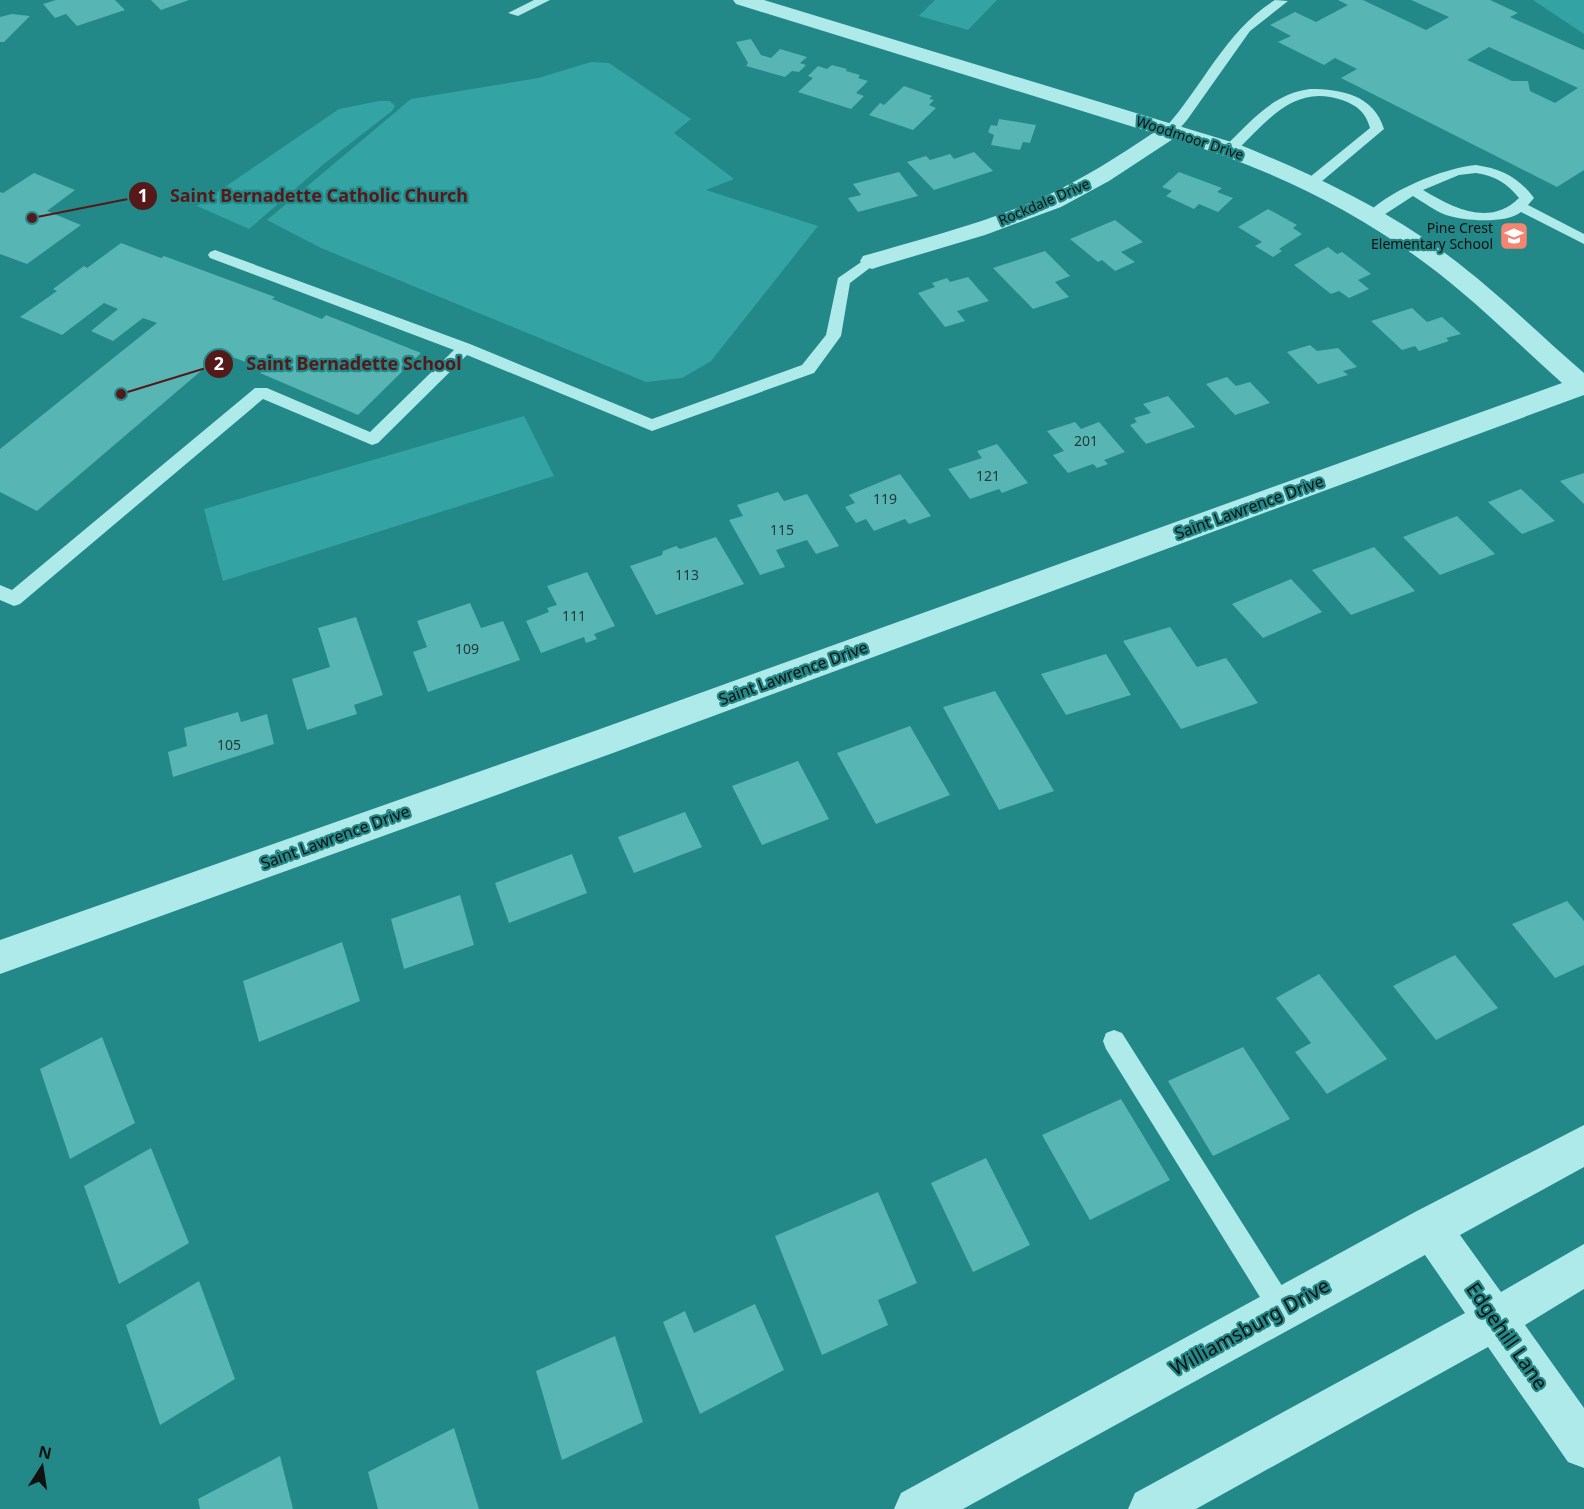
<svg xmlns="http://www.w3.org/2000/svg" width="1584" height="1509" font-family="'Noto Sans',sans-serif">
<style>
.green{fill:#34a3a3}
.building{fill:#57b5b4;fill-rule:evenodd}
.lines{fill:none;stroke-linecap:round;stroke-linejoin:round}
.lane{fill:#aeeae9;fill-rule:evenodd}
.street{fill:#aeeae9;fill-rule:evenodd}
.labels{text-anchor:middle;stroke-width:4.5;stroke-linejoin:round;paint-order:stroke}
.far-street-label{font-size:14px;fill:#111;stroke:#288}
.far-poi-label{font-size:14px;fill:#111;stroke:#288;text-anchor:end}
.number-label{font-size:14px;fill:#223a3a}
.street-label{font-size:16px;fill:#111;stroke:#288}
.near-street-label{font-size:20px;fill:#111;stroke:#288}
.leader{fill:none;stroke:#561919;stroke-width:2}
.callout-dot{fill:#561919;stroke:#288;stroke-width:2}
.mark-label{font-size:18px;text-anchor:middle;font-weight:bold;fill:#fff}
.callout-label{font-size:18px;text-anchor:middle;font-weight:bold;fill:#561919;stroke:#288;stroke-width:4.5;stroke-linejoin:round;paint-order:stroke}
</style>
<rect width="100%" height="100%" fill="#288"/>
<!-- green -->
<path class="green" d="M 935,0 L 997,0 L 968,30 L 919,16 Z
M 1533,0 L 1584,0 L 1584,34 Z
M 591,62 L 609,63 L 691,119 L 674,133 L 734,179 L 706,190 L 818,226 L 711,361 L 682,378 L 646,382 L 321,248 L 267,220 L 411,99 L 538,78 Z
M 379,101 L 390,101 L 395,106 L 392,111 L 325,163 L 249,229 L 197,206 L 339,109 Z
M 524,416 L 554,476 L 223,581 L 204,509 Z"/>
<!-- building -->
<path class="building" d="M 56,0 L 115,0 L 125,10 L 77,26 L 66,14 L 55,18 L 43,4 Z
M 151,0 L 189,0 L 161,10 Z
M 1338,0 L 1363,0 L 1426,30 L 1449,17 L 1411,0 L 1490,0 L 1518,13 L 1510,17 L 1584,50 L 1584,170 L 1557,187 L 1341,78 L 1357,69 L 1335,58 L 1324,65 L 1278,42 L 1291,36 L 1270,25 L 1295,12 L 1316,22 L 1348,5 ZM 1489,47 L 1578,88 L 1555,103 L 1530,91 L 1528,81 L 1512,81 L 1467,60 Z
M 12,14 L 30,16 L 4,42 L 0,42 L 0,17 Z
M 751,39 L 761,55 L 771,58 L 780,49 L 807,57 L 800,63 L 806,65 L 799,72 L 792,71 L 785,77 L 746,66 L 748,63 L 736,42 Z
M 832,65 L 847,69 L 846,71 L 860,75 L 858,78 L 868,81 L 856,93 L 864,96 L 851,109 L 798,92 L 813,78 L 808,76 L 818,66 L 827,69 Z
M 904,86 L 932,96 L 929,99 L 934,100 L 929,105 L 936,108 L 913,130 L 869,115 L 880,103 L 884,105 Z
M 999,119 L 1036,125 L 1030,143 L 1023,142 L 1020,150 L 991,145 L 994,135 L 988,132 L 991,125 L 997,126 Z
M 974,152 L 993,171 L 934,190 L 907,162 L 926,156 L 930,160 L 950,154 L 954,159 Z
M 899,172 L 918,196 L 858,212 L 848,198 L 861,195 L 853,184 Z
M 1179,172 L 1222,188 L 1217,192 L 1233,198 L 1218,212 L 1199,204 L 1194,209 L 1166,196 L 1172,191 L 1162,187 Z
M 34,173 L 75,190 L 47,211 L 81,225 L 27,264 L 0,254 L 0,192 L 3,193 Z
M 1268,209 L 1297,225 L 1293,228 L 1302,234 L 1279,249 L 1282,251 L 1273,257 L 1255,246 L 1262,242 L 1238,227 Z
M 1115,220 L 1143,242 L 1121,252 L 1135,262 L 1115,271 L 1102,260 L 1098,262 L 1070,239 Z
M 121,243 L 161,258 L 164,256 L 275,297 L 272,299 L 322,319 L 326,315 L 421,353 L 358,415 L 260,373 L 264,369 L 222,353 L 37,511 L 0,492 L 0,449 L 157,323 L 143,318 L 113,341 L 91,331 L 118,309 L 104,303 L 62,335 L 20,317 L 57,291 L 53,289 L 84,266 L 87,268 Z
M 1328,247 L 1337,254 L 1342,252 L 1371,274 L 1358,280 L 1369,289 L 1349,298 L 1339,291 L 1331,294 L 1294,265 Z
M 1045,251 L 1070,276 L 1055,282 L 1069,297 L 1033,309 L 993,268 Z
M 968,277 L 989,301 L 957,311 L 965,321 L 945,327 L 918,293 L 935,287 L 932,283 L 947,278 L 950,282 Z
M 1412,308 L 1427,322 L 1442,317 L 1461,334 L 1446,338 L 1449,341 L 1419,351 L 1415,346 L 1402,350 L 1371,321 Z
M 1310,345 L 1317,351 L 1338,348 L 1357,367 L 1343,371 L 1348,375 L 1318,384 L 1287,352 Z
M 1227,377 L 1236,386 L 1250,382 L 1270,403 L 1235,415 L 1206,384 Z
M 1168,396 L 1195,427 L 1146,444 L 1130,425 L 1137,422 L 1134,418 L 1151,413 L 1143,404 Z
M 1075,422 L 1081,429 L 1099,422 L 1125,452 L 1104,460 L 1108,464 L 1097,468 L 1093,464 L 1068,473 L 1053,455 L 1064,451 L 1047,431 Z
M 997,444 L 1028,483 L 1002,493 L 999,489 L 970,499 L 948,469 L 982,458 L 977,451 Z
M 1584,473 L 1584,504 L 1560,481 Z
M 900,474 L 931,516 L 909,524 L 905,519 L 874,531 L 866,519 L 856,523 L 845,507 L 855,503 L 849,495 Z
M 1521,489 L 1555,521 L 1522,534 L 1488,502 Z
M 778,492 L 784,501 L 807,494 L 839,546 L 816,554 L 807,540 L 776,550 L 785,567 L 760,575 L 729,520 L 743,516 L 737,505 Z
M 1457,516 L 1495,554 L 1440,575 L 1403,537 Z
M 716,537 L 744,584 L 656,615 L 630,566 L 662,555 L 663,551 L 676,546 L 680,549 Z
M 1374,547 L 1415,591 L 1351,615 L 1312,570 Z
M 587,572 L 615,626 L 594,634 L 597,639 L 586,643 L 584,637 L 541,653 L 526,621 L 549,612 L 547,608 L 557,605 L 547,586 Z
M 1291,579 L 1322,612 L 1263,638 L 1232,604 Z
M 470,603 L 481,628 L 503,621 L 520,660 L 428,692 L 413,652 L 427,647 L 417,621 Z
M 356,617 L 383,695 L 354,705 L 357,714 L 307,730 L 292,679 L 330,667 L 318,628 Z
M 1170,627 L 1197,667 L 1226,658 L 1258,703 L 1181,729 L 1123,641 Z
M 1106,654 L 1131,695 L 1066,715 L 1041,674 Z
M 995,691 L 1054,791 L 999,810 L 943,707 Z
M 238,712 L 241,722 L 267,714 L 274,744 L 173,777 L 168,752 L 187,746 L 184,728 Z
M 910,726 L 950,795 L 876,824 L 837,753 Z
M 798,761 L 829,819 L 762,845 L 732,786 Z
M 685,812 L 702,847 L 634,873 L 618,837 Z
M 572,854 L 587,893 L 509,923 L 495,883 Z
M 460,895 L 474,945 L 404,969 L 391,919 Z
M 1567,901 L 1584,921 L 1584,965 L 1555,978 L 1512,924 Z
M 342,942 L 360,1001 L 259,1042 L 243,981 Z
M 1455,955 L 1498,1008 L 1436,1040 L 1393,986 Z
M 1319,974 L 1387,1059 L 1327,1094 L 1295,1052 L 1311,1043 L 1276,998 Z
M 102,1037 L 135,1123 L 70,1159 L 40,1069 Z
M 1243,1047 L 1290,1119 L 1213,1156 L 1168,1081 Z
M 1121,1099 L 1170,1180 L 1090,1220 L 1042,1135 Z
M 151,1148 L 189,1243 L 119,1284 L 84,1186 Z
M 986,1158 L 1030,1245 L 973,1272 L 931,1183 Z
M 878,1192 L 917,1283 L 878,1300 L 888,1325 L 822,1355 L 775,1236 Z
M 199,1281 L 235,1379 L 160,1425 L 126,1325 Z
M 755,1304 L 784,1370 L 700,1414 L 663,1322 L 685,1311 L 694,1333 Z
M 615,1336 L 643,1422 L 562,1460 L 536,1371 Z
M 454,1428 L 479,1509 L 378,1509 L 368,1472 Z
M 280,1456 L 293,1509 L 200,1509 L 198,1499 Z"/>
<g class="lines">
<!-- lane -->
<path class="lane" d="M 534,0 L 550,0 L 518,16 L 508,13 Z
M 1275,0 L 1288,1 L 1250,31 L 1187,120 L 1175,134 L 1165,134 L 1165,128 C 1203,86 1226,30 1275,0 Z
M 1310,89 C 1341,89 1374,95 1384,129 L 1315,187 L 1305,187 L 1305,181 L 1370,128 C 1366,113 1357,105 1342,100 C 1293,83 1266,123 1235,152 L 1225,152 L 1225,146 C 1252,121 1272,94 1310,89 Z
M 1476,165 C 1502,169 1518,177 1534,198 L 1528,205 L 1584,234 L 1584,244 L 1521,212 C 1507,224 1463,221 1446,215 C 1435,211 1423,202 1413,196 L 1376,220 L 1366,220 L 1364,217 C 1385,192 1443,168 1476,165 ZM 1476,173 C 1495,176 1507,183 1519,198 C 1490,227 1453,208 1423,190 L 1459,175 Z
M 215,250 L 470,344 L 652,419 L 802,365 L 826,335 L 838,278 L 867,258 L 877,258 L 879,261 L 850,283 L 841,336 L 814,373 L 652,431 L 467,355 L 378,443 L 372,445 L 263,399 L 20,604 L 14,606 L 0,600 L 0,585 L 12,590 L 255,388 L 267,388 L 370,432 L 454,350 L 210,258 L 208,255 L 210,252 Z
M 1114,1030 L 1122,1033 L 1291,1300 L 1295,1309 L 1291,1318 L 1282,1322 L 1273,1318 L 1106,1049 L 1103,1041 L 1106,1033 Z"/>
<!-- street -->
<path class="street" d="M 733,0 L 764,0 L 1238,144 C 1302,170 1365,199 1422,237 C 1481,276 1531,327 1584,373 L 1584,395 L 613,753 L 0,974 L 0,940 L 589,733 L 1562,383 C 1517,343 1474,299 1425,263 C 1350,207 1263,166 1173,139 L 1109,181 L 1061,207 L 985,235 L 881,266 L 872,269 L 863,266 L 860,261 L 863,256 C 925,238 988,222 1046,196 C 1084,178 1119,156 1153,133 L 736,4 Z
M 1584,1125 L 1584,1167 L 1460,1235 L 1501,1292 L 1584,1244 L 1584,1289 L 1525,1325 L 1584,1408 L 1584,1468 L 1568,1462 L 1488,1347 L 1196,1509 L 1128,1509 L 1135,1493 L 1465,1313 L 1425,1255 L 963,1509 L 894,1509 L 901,1493 L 1415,1212 Z"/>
</g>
<!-- icons -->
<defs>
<g id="school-square" transform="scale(1.5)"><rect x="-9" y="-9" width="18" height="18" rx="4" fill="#f58470" stroke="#288"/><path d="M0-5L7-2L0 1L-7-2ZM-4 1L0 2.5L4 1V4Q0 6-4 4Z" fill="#fff"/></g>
</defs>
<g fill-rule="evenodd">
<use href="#school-square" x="1514" y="236"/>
</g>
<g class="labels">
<!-- far-street labels -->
<g class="far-street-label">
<text transform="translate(1190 138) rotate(18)" y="5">Woodmoor Drive</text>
<text transform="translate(1044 202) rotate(-23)" y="5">Rockdale Drive</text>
</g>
<!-- far-poi labels -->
<g class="far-poi-label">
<text x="1493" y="233">Pine Crest<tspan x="1493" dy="16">Elementary School</tspan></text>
</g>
<!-- number labels -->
<g class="number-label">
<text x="1086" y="446">201</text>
<text x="988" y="481">121</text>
<text x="885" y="504">119</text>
<text x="782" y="535">115</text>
<text x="687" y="580">113</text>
<text x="574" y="621">111</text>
<text x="467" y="654">109</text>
<text x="229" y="750">105</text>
</g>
<!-- street labels -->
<g class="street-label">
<text transform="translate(1249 507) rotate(-20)" y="6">Saint Lawrence Drive</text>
<text transform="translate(793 673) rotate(-20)" y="6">Saint Lawrence Drive</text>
<text transform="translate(335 837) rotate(-20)" y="6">Saint Lawrence Drive</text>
</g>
<!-- near-street labels -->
<g class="near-street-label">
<text transform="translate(1250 1327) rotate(-29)" y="7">Williamsburg Drive</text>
<text transform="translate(1507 1336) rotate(55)" y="7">Edgehill Lane</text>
</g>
</g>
<!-- callouts -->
<path class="leader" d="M32 218L143 196M121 394L219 364"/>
<g class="callout-dot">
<circle cx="32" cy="218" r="6"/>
<circle cx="121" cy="394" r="6"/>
<circle cx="143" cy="196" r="15"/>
<circle cx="219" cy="364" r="15"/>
</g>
<g class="mark-label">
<text x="143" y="202">1</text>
<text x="219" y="370">2</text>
</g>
<g class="callout-label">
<text x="319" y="202">Saint Bernadette Catholic Church</text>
<text x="354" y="370">Saint Bernadette School</text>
</g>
<!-- north arrow -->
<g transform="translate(42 1467) rotate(12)" stroke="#228888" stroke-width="4.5" paint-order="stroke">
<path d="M0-4.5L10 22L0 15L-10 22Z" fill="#111111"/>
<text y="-9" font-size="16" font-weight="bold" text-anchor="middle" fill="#111111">N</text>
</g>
</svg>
